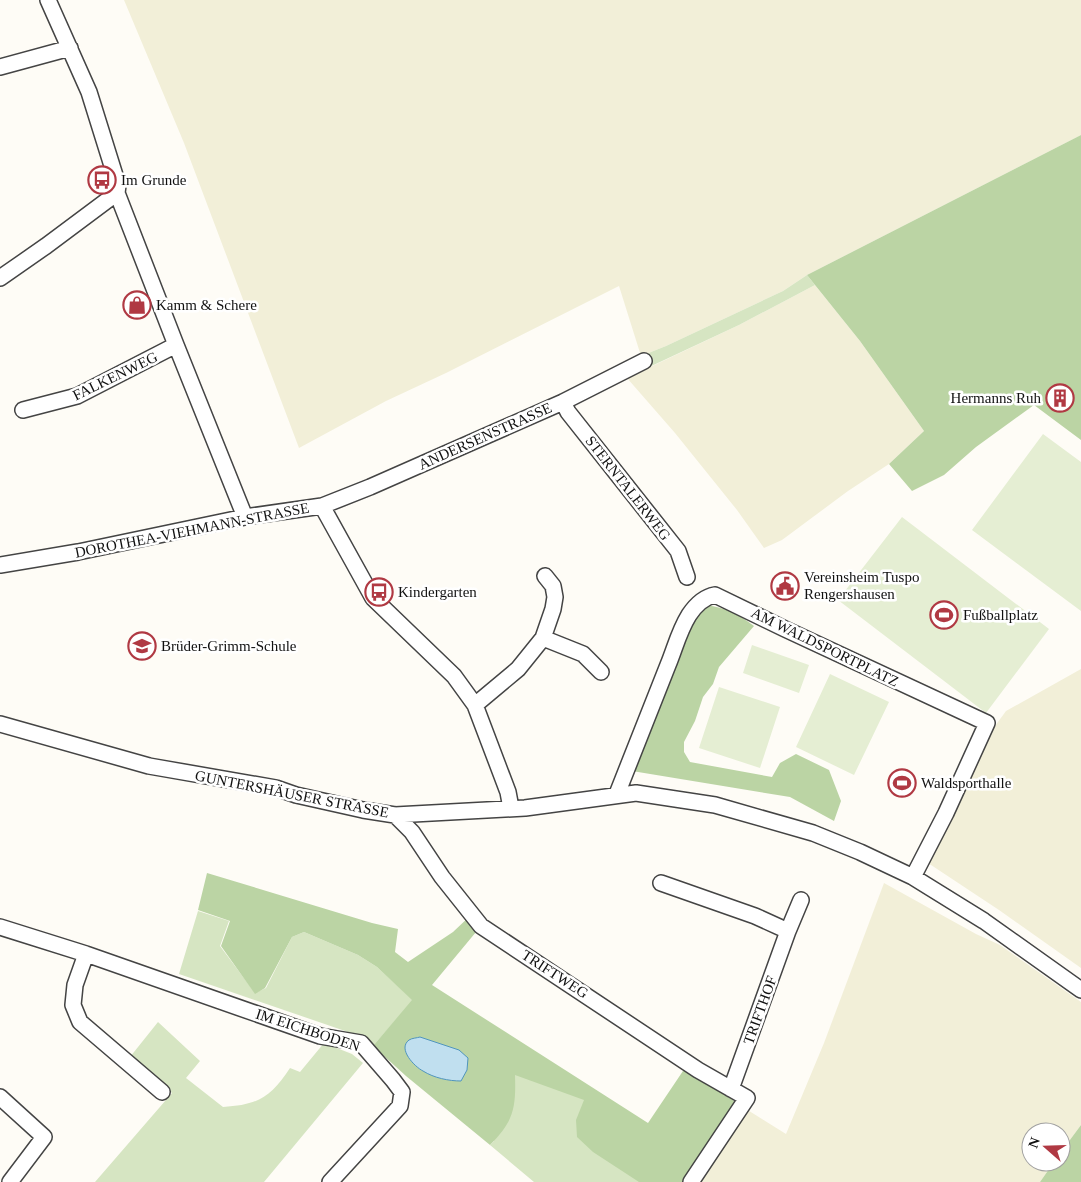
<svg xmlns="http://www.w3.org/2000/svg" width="1081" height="1182" font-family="'Times New Roman',serif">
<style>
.farmland{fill:#f2efd8}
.green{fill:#d6e5c2}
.forest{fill:#bbd4a4}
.pitch{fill:#e5eed3}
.water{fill:#c0dfef;stroke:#5095bd}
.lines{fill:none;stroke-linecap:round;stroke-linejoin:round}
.minor-casing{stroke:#444;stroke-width:18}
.minor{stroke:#fff;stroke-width:15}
.labels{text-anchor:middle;stroke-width:5;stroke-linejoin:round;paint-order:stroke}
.poi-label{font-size:15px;fill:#111;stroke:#fff;text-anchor:start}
.street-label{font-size:15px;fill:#111;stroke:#fff}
</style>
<rect width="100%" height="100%" fill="#fefcf6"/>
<!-- farmland -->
<path class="farmland" d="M 124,0 L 1081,0 L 1081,135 L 807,275 L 783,291 L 666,346 L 641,356 L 619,286 L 446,373 L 386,401 L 299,448 L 184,143 Z
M 815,285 L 860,341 L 924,431 L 889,464 L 848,491 L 782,540 L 764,548 L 737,510 L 675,433 L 627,378 L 739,325 Z
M 1081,669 L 1081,968 L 999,910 L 928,863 L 987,737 L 1006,711 Z
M 884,883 L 976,934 L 1000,945 L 1081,1002 L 1081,1125 L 1061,1152 L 1061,1132 L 1031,1132 L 1031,1162 L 1054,1162 L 1040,1182 L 699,1182 L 746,1109 L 786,1134 L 824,1043 Z"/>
<!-- green -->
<path class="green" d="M 807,275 L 815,285 L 739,325 L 645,369 L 641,356 L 666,346 L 783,291 Z
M 198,911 L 229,921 L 220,946 L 255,993 L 266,988 L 292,937 L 304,932 L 358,955 L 377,967 L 413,1000 L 373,1046 L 359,1037 L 348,1032 L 179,974 Z
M 158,1022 L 200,1061 L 186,1078 L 223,1107 C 258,1105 271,1097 290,1068 L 300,1072 L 324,1043 L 352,1054 L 363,1063 L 264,1182 L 95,1182 L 172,1093 L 130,1057 Z
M 498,1030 L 648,1126 L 676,1182 L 534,1182 L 490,1145 L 494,1141 Z"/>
<!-- forest -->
<path class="forest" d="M 1081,135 L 1081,440 L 1034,405 L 976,447 L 944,475 L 912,491 L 889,464 L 924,431 L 860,341 L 807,275 Z
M 706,605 C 726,608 737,613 754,626 L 719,667 L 713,684 L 703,697 L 695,721 L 684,742 L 684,752 L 690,762 L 772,777 L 780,763 L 796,754 L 829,770 L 841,801 L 834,821 L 790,797 L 632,771 L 683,639 Z
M 207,873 L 372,923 L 398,929 L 395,952 L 408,962 L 453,932 L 471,915 L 481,926 L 432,985 L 648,1123 L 685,1068 L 737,1103 L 683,1182 L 639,1182 L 593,1152 L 577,1137 L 576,1120 L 584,1100 L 515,1075 C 516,1108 514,1121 490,1145 L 406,1076 L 373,1046 L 412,1000 L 377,967 L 358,955 L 304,932 L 292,937 L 265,988 L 255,994 L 221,946 L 230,921 L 198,910 Z
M 1081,1125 L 1081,1182 L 1040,1182 L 1054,1162 L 1061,1162 L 1061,1152 Z"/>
<!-- pitch -->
<path class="pitch" d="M 1043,434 L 1081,462 L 1081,611 L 972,530 Z
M 902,517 L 1049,629 L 986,713 L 838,600 Z
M 752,645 L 809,665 L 799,693 L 743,673 Z
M 830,674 L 889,702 L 854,775 L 796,747 Z
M 719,687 L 780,707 L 760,768 L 699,748 Z"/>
<!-- water -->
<path class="water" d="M 420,1037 L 459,1050 L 468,1058 L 467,1070 L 461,1081 C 449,1081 434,1078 423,1071 C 415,1067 397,1049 409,1040 C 412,1038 417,1038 420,1037 Z"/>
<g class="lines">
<!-- minor casing -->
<g class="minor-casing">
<path id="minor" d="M 48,0 L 89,92 L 118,185 L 117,193 L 176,345 L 245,517
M 0,67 L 70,48
M 0,278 L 46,246 L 117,193
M 563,402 L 568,412 L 678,551 L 687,577
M 23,410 L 77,396 L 176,345
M 322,506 L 373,598 L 454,676 L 475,705 L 508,792 L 511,808
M 0,565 L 78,552 L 245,517 L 322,506 L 370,487 L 563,402 L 644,361
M 543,638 L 583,654 L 601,672
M 475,705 L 518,669 L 543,638 L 553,609 L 555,597 L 553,586 L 545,576
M 0,724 L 149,766 L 276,788 L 296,795 L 363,810 L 395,815 L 525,808 L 636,793 L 715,805 L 813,833 L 860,852 L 913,877 L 984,921 L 1081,990
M 617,794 C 634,751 651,708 668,665 C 675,648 679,631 689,615 C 695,606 704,597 715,595 L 785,629 L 987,723 L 946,813 L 913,877
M 395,815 L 412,832 L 442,877 L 481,926 L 698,1070 L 747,1098 L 691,1182
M 661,883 L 755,916 L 788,931
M 0,927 L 86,954 L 320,1036 L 361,1043 L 393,1080 L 402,1092 L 400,1106 L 330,1182
M 86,954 L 75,985 L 73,1005 L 80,1022 L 162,1092
M 731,1089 L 788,931 L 801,900
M 0,1097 L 44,1137 L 10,1182"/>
</g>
<!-- minor -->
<use href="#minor" class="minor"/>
</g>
<!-- icons -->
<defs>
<g id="bus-ring" transform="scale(1.4375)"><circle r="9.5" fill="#fff" stroke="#b03943" stroke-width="1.5"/><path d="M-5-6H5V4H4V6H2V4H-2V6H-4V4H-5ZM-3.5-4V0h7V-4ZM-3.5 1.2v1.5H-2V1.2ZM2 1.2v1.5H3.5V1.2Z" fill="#b03943"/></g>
<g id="shop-ring" transform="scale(1.4375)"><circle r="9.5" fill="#fff" stroke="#b03943" stroke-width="1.5"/><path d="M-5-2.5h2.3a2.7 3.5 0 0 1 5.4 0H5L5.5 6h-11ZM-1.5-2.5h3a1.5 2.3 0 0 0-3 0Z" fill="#b03943"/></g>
<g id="building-ring" transform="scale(1.4375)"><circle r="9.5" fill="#fff" stroke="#b03943" stroke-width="1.5"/><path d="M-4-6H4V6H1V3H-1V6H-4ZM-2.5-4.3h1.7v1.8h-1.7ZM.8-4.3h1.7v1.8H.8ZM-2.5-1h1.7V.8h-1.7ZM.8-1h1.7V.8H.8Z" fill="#b03943"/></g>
<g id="civic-ring" transform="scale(1.4375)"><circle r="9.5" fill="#fff" stroke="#b03943" stroke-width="1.5"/><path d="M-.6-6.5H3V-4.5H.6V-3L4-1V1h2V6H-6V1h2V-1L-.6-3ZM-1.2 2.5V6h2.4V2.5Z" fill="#b03943"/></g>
<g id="stadium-ring" transform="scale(1.4375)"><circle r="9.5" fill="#fff" stroke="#b03943" stroke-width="1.5"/><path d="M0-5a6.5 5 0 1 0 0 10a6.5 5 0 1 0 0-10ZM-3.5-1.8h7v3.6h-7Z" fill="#b03943"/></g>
<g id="school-ring" transform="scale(1.4375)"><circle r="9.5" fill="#fff" stroke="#b03943" stroke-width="1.5"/><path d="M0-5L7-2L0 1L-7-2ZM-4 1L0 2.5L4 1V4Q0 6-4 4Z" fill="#b03943"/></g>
</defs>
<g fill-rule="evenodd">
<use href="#bus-ring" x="102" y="180"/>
<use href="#shop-ring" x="137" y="305"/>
<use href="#building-ring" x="1060" y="398"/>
<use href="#civic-ring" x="785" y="586"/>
<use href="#bus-ring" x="379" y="592"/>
<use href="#stadium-ring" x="944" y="615"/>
<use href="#school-ring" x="142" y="646"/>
<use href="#stadium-ring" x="902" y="783"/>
</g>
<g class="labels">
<!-- poi labels -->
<g class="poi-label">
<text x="121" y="185">Im Grunde</text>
<text x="156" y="310">Kamm &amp; Schere</text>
<text x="1041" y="403" text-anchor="end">Hermanns Ruh</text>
<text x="804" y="582">Vereinsheim Tuspo<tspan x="804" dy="17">Rengershausen</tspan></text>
<text x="398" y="597">Kindergarten</text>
<text x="963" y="620">Fußballplatz</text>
<text x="161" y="651">Brüder-Grimm-Schule</text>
<text x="921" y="788">Waldsporthalle</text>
</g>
<!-- street labels -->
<g class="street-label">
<text transform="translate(115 376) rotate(-26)" y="5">FALKENWEG</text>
<text transform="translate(485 436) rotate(-24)" y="5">ANDERSENSTRASSE</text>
<text transform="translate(628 488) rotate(52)" y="5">STERNTALERWEG</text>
<text transform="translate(192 530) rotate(-11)" y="5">DOROTHEA-VIEHMANN-STRASSE</text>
<text transform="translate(825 647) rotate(26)" y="5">AM WALDSPORTPLATZ</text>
<text transform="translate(292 794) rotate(11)" y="5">GUNTERSHÄUSER STRASSE</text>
<text transform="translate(555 974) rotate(33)" y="5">TRIFTWEG</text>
<text transform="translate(760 1010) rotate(-70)" y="5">TRIFTHOF</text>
<text transform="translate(308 1030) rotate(18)" y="5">IM EICHBODEN</text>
</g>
</g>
<!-- north arrow -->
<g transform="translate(1046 1147) rotate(290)"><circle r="24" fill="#ffffff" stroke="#a0a0a0"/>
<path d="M0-4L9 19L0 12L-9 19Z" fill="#b03943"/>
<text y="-8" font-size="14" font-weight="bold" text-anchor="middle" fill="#111111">N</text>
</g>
</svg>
